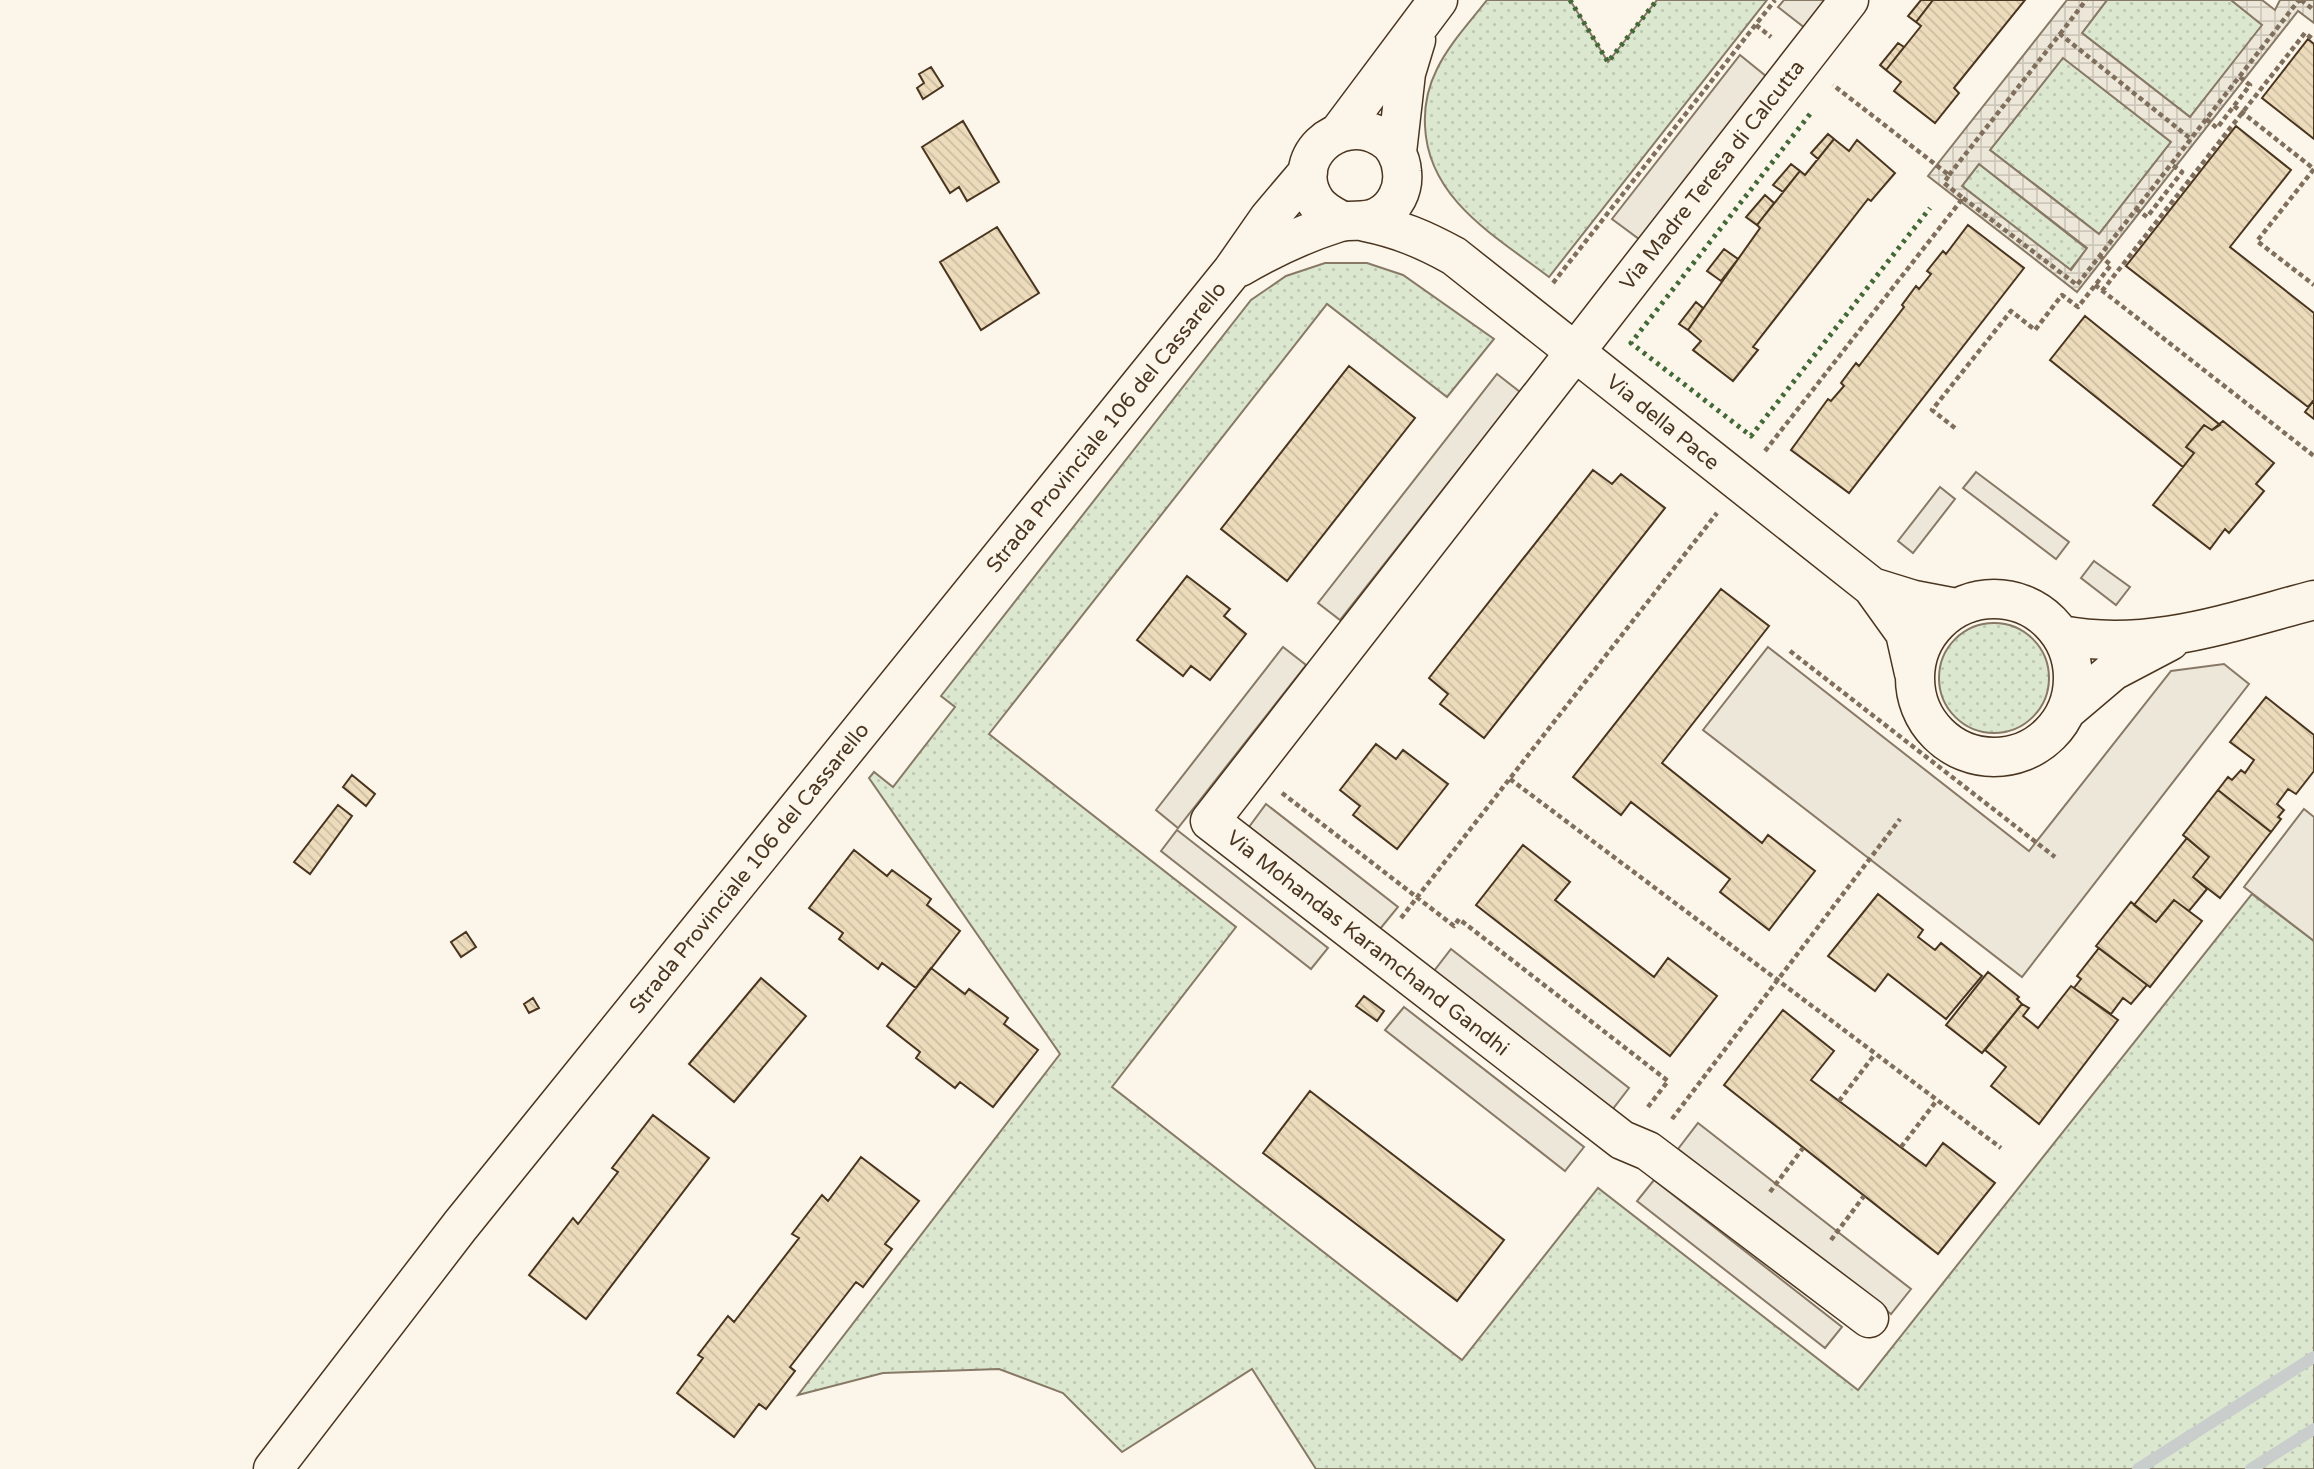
<svg xmlns="http://www.w3.org/2000/svg" width="2314" height="1469" font-family="'Varela Round',sans-serif">
<style>
.grass{fill:url(#grass-dots);stroke:#887966;stroke-width:2}
.parking{fill:#ede7d9;stroke:#887966;stroke-width:2}
.plaza{fill:url(#plaza-grid);stroke:#887966;stroke-width:2;fill-rule:evenodd}
.lines{fill:none;stroke-linecap:round;stroke-linejoin:round}
.stream{stroke:#c9cecd;stroke-width:12}
.building{fill:url(#building-back-hatch);stroke:#4a3520;stroke-width:2}
.minor-casing{stroke:#4a3520;stroke-width:41}
.path{stroke:#7f6f5c;stroke-width:4.5;stroke-dasharray:5 3.5;stroke-linecap:butt}
.minor{stroke:#fbf6e9;stroke-width:38}
.hedge{stroke:#436837;stroke-width:5;stroke-dasharray:3.5 5;stroke-linecap:butt}
.labels{text-anchor:middle;stroke-width:5;stroke-linejoin:round;paint-order:stroke}
.street-label{font-size:21px;fill:#4a3520;stroke:#fbf6e9}
</style>
<defs>
<pattern id="grass-dots" width="8" height="8" patternUnits="userSpaceOnUse" patternTransform="scale(1.75)"><rect width="8" height="8" fill="#dce7d0"/><path d="M2 2h.1M6 6h.1" fill="none" stroke="#bec7b2" stroke-width="1.8" stroke-linecap="round"/></pattern>
<pattern id="plaza-grid" width="8" height="8" patternUnits="userSpaceOnUse" patternTransform="scale(1.75)"><rect width="8" height="8" fill="#ede7d9"/><path d="M0 4h8M4 0v8" fill="none" stroke="#cdc7ba"/></pattern>
<pattern id="building-back-hatch" width="6" height="6" patternUnits="userSpaceOnUse" patternTransform="scale(1.75)"><rect width="6" height="6" fill="#ecdcbc"/><path d="M-1 5l2 2M0 0l6 6M5-1l2 2" fill="none" stroke="#ccbda1"/></pattern>
</defs>
<rect width="100%" height="100%" fill="#fbf6e9"/>
<!-- grass -->
<path class="grass" d="M 1487,0 L 1570,0 L 1608,62 L 1657,0 L 1767,0 L 1549,277 C 1497,237 1428,200 1425,126 C 1424,107 1428,87 1437,69 C 1449,44 1470,22 1487,0 Z
M 2107,0 L 2231,0 L 2263,25 L 2190,117 L 2082,33 Z
M 2063,57 L 2171,142 L 2099,234 L 1990,150 Z
M 1979,164 L 2087,249 L 2070,270 L 1962,186 Z
M 1325,263 L 1367,263 L 1403,275 L 1494,339 L 1447,397 L 1327,304 L 989,734 L 1236,927 L 1112,1087 L 1462,1360 L 1598,1188 L 1858,1390 L 2252,894 L 2314,941 L 2314,1469 L 1316,1469 L 1252,1369 L 1122,1452 L 1063,1393 L 999,1369 L 883,1373 L 798,1395 L 1060,1054 L 869,778 L 874,772 L 893,787 L 955,707 L 941,696 L 1251,300 L 1286,276 Z
M1939 678a55 55 0 1 1 110 0a55 55 0 1 1-110 0Z"/>
<!-- parking -->
<path class="parking" d="M 1784,0 L 1827,0 L 1805,28 L 1778,7 Z
M 1740,55 L 1767,77 L 1639,239 L 1612,219 Z
M 1497,374 L 1520,392 L 1340,620 L 1318,603 Z
M 1976,472 L 2069,542 L 2056,559 L 1963,488 Z
M 1940,487 L 1955,499 L 1913,553 L 1898,541 Z
M 2094,561 L 2130,587 L 2116,605 L 2081,578 Z
M 1283,647 L 1306,665 L 1178,828 L 1156,810 Z
M 1768,647 L 2029,851 L 2171,671 L 2224,664 L 2249,684 L 2022,977 L 1703,730 Z
M 1266,804 L 1398,907 L 1380,929 L 1249,827 Z
M 2304,809 L 2314,817 L 2314,941 L 2244,887 Z
M 1177,830 L 1328,948 L 1311,969 L 1161,851 Z
M 1451,949 L 1629,1088 L 1612,1110 L 1434,971 Z
M 1404,1007 L 1584,1147 L 1565,1171 L 1385,1030 Z
M 1698,1123 L 1911,1289 L 1891,1314 L 1678,1149 Z
M 1654,1180 L 1842,1327 L 1825,1348 L 1637,1201 Z"/>
<!-- plaza -->
<path class="plaza" d="M 2067,0 L 2107,0 L 2082,33 L 2190,117 L 2262,25 L 2231,0 L 2262,0 L 2275,10 L 2280,0 L 2314,0 L 2314,23 L 2298,11 L 2077,292 L 1928,176 ZM 2063,58 L 2171,142 L 2099,234 L 1990,150 ZM 1979,164 L 2087,248 L 2071,270 L 1962,186 Z"/>
<g class="lines">
<!-- stream -->
<path class="stream" d="M 2138,1469 L 2314,1357
M 2251,1469 L 2314,1429"/>
</g>
<!-- building -->
<path class="building" d="M 1921,0 L 1933,0 L 1916,22 L 1908,16 Z
M 1933,0 L 2025,0 L 1954,88 L 1959,93 L 1935,123 L 1894,91 L 1901,82 L 1886,70 L 1921,26 L 1916,22 Z
M 2308,39 L 2314,44 L 2314,139 L 2262,98 Z
M 1898,43 L 1904,47 L 1886,70 L 1880,65 Z
M 931,67 L 943,86 L 923,99 L 917,88 L 924,83 L 919,74 Z
M 963,121 L 999,182 L 967,201 L 959,187 L 950,193 L 922,147 Z
M 2236,126 L 2291,170 L 2230,247 L 2314,313 L 2314,400 L 2308,407 L 2126,266 Z
M 1828,134 L 1834,139 L 1818,159 L 1811,153 Z
M 1834,139 L 1849,151 L 1857,140 L 1895,173 L 1871,201 L 1868,199 L 1753,347 L 1758,350 L 1733,381 L 1693,350 L 1701,341 L 1688,330 L 1760,228 L 1757,225 L 1800,171 L 1805,175 Z
M 1791,164 L 1800,171 L 1783,192 L 1773,185 Z
M 1765,195 L 1774,203 L 1757,225 L 1746,217 Z
M 1968,225 L 2024,268 L 1849,493 L 1791,450 L 1828,399 L 1831,401 L 1844,386 L 1841,383 L 1856,363 L 1859,366 L 1904,307 L 1902,305 L 1916,286 L 1919,289 L 1931,274 L 1927,271 L 1943,251 L 1946,254 Z
M 997,227 L 1039,293 L 981,330 L 940,262 Z
M 1724,249 L 1738,259 L 1721,281 L 1707,271 Z
M 1696,302 L 1703,308 L 1688,330 L 1679,324 Z
M 2085,316 L 2220,425 L 2212,430 L 2204,425 L 2186,447 L 2194,453 L 2183,467 L 2050,360 Z
M 1349,366 L 1415,418 L 1287,581 L 1221,529 Z
M 2314,400 L 2314,419 L 2305,412 Z
M 2223,421 L 2274,463 L 2256,484 L 2264,491 L 2229,533 L 2225,529 L 2210,549 L 2153,505 L 2194,453 L 2186,447 L 2204,425 L 2212,430 Z
M 1593,470 L 1612,484 L 1621,474 L 1665,508 L 1484,738 L 1440,704 L 1448,694 L 1429,678 Z
M 1187,576 L 1230,609 L 1224,616 L 1246,634 L 1210,680 L 1191,666 L 1183,676 L 1137,640 Z
M 1721,589 L 1769,626 L 1662,763 L 1762,843 L 1768,835 L 1815,871 L 1769,930 L 1720,892 L 1730,879 L 1631,802 L 1621,815 L 1573,777 Z
M 2266,697 L 2314,735 L 2314,771 L 2296,794 L 2288,789 L 2277,804 L 2284,810 L 2278,817 L 2281,819 L 2271,832 L 2218,790 L 2228,777 L 2232,780 L 2241,770 L 2245,773 L 2254,760 L 2230,742 Z
M 1376,744 L 1396,759 L 1403,750 L 1448,784 L 1397,849 L 1353,815 L 1360,806 L 1340,790 Z
M 352,775 L 375,794 L 366,806 L 343,787 Z
M 2218,790 L 2271,832 L 2220,898 L 2193,877 L 2209,857 L 2183,835 Z
M 338,805 L 352,816 L 310,874 L 294,862 Z
M 2187,838 L 2209,857 L 2193,877 L 2207,889 L 2189,911 L 2174,900 L 2156,922 L 2134,905 Z
M 1523,845 L 1570,882 L 1555,900 L 1654,977 L 1668,958 L 1717,996 L 1670,1056 L 1476,905 Z
M 854,850 L 887,876 L 892,870 L 931,899 L 927,905 L 960,931 L 916,988 L 882,963 L 878,969 L 839,939 L 843,933 L 809,908 Z
M 1878,894 L 1923,930 L 1918,937 L 1935,950 L 1941,943 L 1982,976 L 1946,1019 L 1888,974 L 1875,991 L 1828,956 Z
M 2174,900 L 2202,921 L 2150,987 L 2096,946 L 2131,902 L 2156,922 Z
M 466,932 L 476,947 L 461,957 L 451,942 Z
M 2099,948 L 2147,985 L 2131,1004 L 2123,998 L 2111,1014 L 2074,988 L 2081,979 L 2077,976 Z
M 931,968 L 965,994 L 969,989 L 1008,1018 L 1004,1024 L 1038,1050 L 993,1107 L 960,1082 L 955,1088 L 916,1058 L 920,1052 L 887,1026 Z
M 1988,972 L 2019,997 L 2017,999 L 2022,1004 L 1982,1053 L 1946,1025 Z
M 761,978 L 806,1016 L 734,1102 L 689,1064 Z
M 2071,986 L 2118,1020 L 2039,1124 L 1991,1086 L 2006,1067 L 1985,1050 L 2022,1004 L 2029,1008 L 2023,1016 L 2038,1028 Z
M 1364,996 L 1384,1011 L 1377,1021 L 1356,1006 Z
M 533,998 L 539,1008 L 529,1013 L 524,1004 Z
M 1783,1010 L 1834,1051 L 1811,1080 L 1926,1166 L 1943,1143 L 1995,1183 L 1938,1254 L 1724,1085 Z
M 1310,1091 L 1504,1240 L 1457,1301 L 1263,1153 Z
M 653,1115 L 709,1158 L 586,1319 L 529,1275 L 573,1218 L 578,1224 L 618,1172 L 612,1168 Z
M 861,1157 L 919,1201 L 885,1244 L 892,1249 L 863,1287 L 856,1282 L 790,1367 L 795,1371 L 766,1409 L 759,1404 L 734,1437 L 677,1393 L 703,1358 L 698,1355 L 728,1316 L 734,1322 L 799,1238 L 792,1234 L 822,1195 L 828,1201 Z"/>
<g class="lines">
<!-- minor casing -->
<g class="minor-casing">
<path id="minor" d="M 1849,0 L 1210,821 L 1622,1140 L 1648,1151 L 1869,1318
M 1340,131 L 1438,0
M 1397,152 L 1406,73 L 1416,40
M 1365,222 C 1399,229 1423,239 1454,256 L 1872,587
M 1240,267 C 1271,249 1302,234 1337,223 C 1351,218 1365,224 1379,216 C 1395,208 1404,189 1402,172 C 1401,157 1393,143 1381,137 C 1337,112 1287,160 1316,202 C 1322,211 1333,216 1342,221
M1915 678a79 79 0 1 1 158 0a79 79 0 1 1-158 0Z
M 2061,635 C 2149,652 2230,622 2314,600
M 1914,673 L 1905,633 L 1872,587 L 1914,600 L 1956,608
M 2067,710 L 2113,671 L 2170,641
M 273,1469 L 460,1226 L 1232,271 L 1269,218 L 1308,172"/>
</g>
<!-- path -->
<path class="path" d="M 2301,0 L 2314,10
M 1756,25 L 1771,37
M 2060,34 L 2086,0
M 2234,106 L 2314,169 L 2257,241 L 2314,285
M 2206,119 L 2217,128 L 2250,85 L 2240,77
M 1949,175 L 2060,34 L 2191,139
M 1963,198 L 2077,285 L 2299,0
M 2136,209 L 2147,217 L 2182,172 L 2171,164
M 1553,283 L 1775,0
M 2095,285 L 2314,456
M 2102,291 L 2305,33 L 2314,40
M 1955,428 L 1932,410 L 2011,311 L 2035,330 L 2062,295 L 2078,307 L 2111,265 L 2100,256
M 1765,451 L 1963,198 L 1944,183 L 1949,175 L 1833,85
M 1790,651 L 2055,857
M 1510,779 L 2001,1148
M 1282,793 L 1454,926 L 1459,919 L 1668,1081 L 1648,1107
M 1401,918 L 1717,513
M 1839,1101 L 1875,1054
M 1672,1119 L 1900,819
M 1901,1147 L 1937,1100
M 1770,1192 L 1803,1148
M 1831,1240 L 1864,1196"/>
<!-- minor -->
<use href="#minor" class="minor"/>
<!-- hedge -->
<path class="hedge" d="M 1570,0 L 1608,62 L 1657,0
M 1810,114 L 1631,343 L 1751,436 L 1930,208"/>
</g>
<g class="labels">
<!-- street labels -->
<g class="street-label">
<text transform="translate(1712 175) rotate(-52)" y="7">Via Madre Teresa di Calcutta</text>
<text transform="translate(1663 422) rotate(39)" y="7">Via della Pace</text>
<text transform="translate(1106 427) rotate(-51)" y="7">Strada Provinciale 106 del Cassarello</text>
<text transform="translate(749 868) rotate(-51)" y="7">Strada Provinciale 106 del Cassarello</text>
<text transform="translate(1368 943) rotate(38)" y="7">Via Mohandas Karamchand Gandhi</text>
</g>
</g>
</svg>
